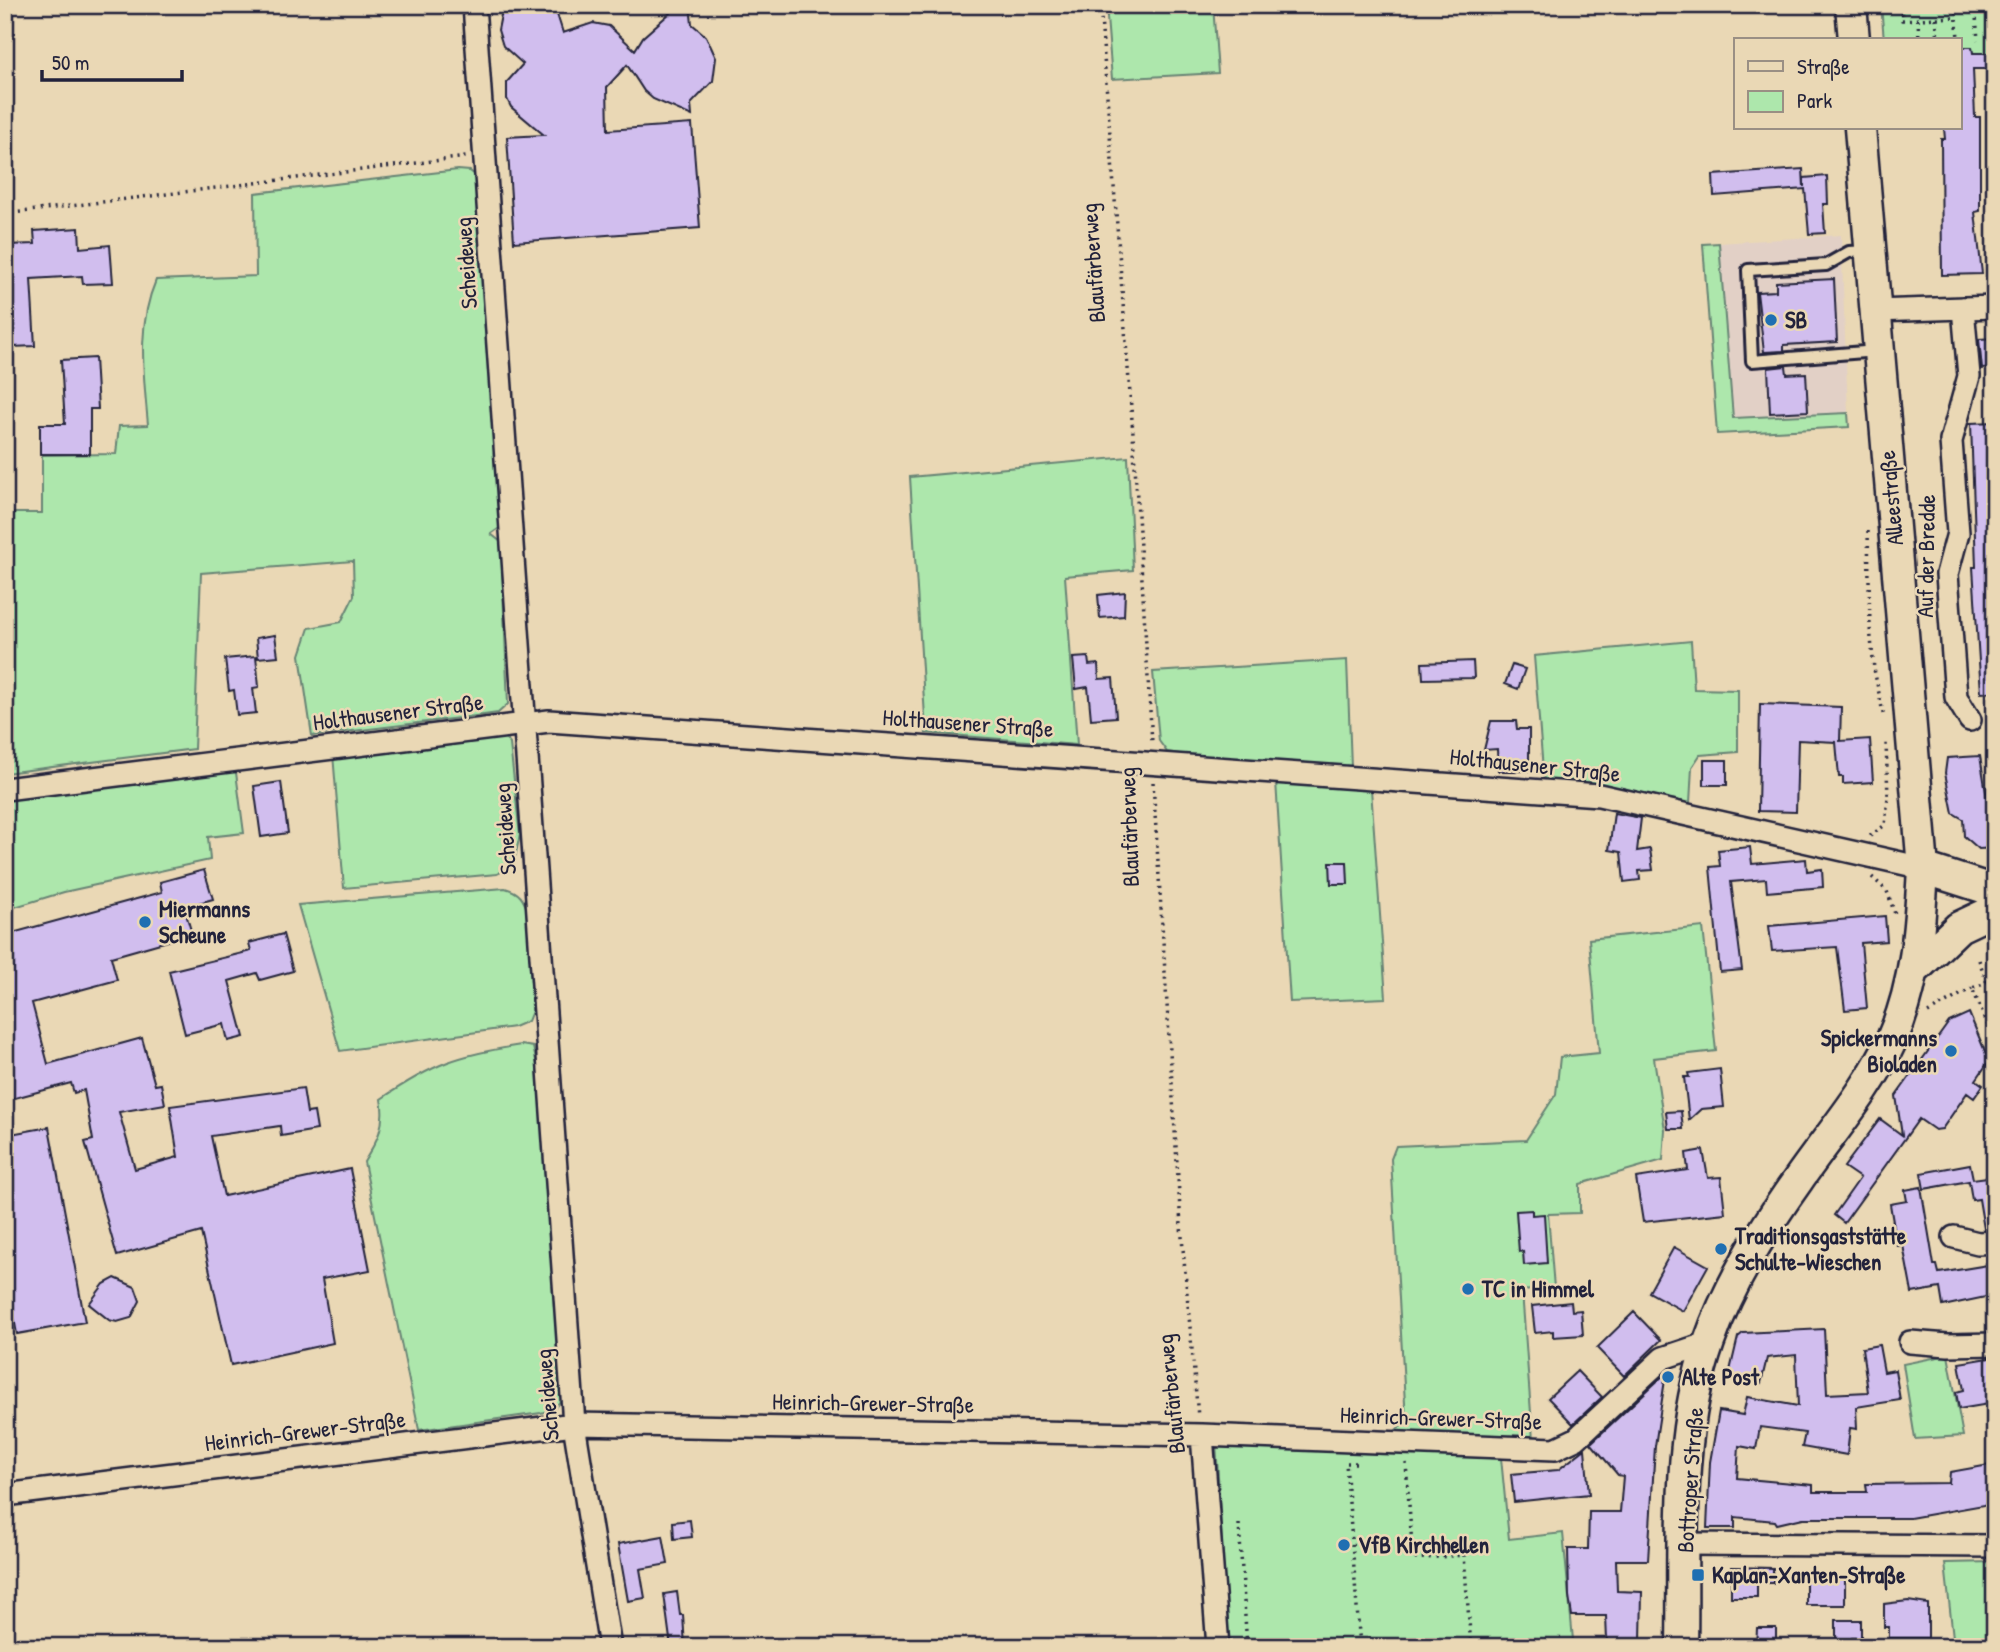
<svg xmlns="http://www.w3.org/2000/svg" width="2000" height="1652" font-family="'Patrick Hand',sans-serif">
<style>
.built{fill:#e2d0c6}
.green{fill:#ade7ac;stroke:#688474;stroke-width:2}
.building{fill:#d1beee;stroke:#22223b;stroke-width:2}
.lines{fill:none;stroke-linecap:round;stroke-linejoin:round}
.service-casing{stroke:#22223b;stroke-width:16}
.minor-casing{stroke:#22223b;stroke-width:26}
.secondary-casing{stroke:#22223b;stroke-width:35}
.path{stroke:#22223b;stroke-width:3.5;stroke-dasharray:2 5;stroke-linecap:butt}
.service{stroke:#ead8b5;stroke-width:10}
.minor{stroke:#ead8b5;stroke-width:21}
.secondary{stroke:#ead8b5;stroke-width:30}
.poi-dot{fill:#1f6fb2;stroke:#ead8b5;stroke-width:2.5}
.labels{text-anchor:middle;stroke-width:5;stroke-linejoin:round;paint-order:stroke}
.street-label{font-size:23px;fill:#22223b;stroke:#ead8b5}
.poi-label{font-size:23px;font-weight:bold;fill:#22223b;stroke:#ead8b5;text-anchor:start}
</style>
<rect width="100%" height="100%" fill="#ead8b5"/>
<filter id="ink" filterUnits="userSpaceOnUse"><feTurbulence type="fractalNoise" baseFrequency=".0143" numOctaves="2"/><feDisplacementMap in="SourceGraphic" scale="14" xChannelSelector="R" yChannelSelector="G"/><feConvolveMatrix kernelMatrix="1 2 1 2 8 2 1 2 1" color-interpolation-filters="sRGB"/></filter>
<g filter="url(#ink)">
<!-- built -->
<path class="built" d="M 1841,235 L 1848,413 L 1733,418 L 1719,243 Z
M 1551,1640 L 1655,1642 L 1655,1647 L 1552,1647 Z"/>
<!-- green -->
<path class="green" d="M 1106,5 L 1213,5 L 1218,73 L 1112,79 Z
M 1881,5 L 1995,5 L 1995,53 L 1960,53 L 1960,40 L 1884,40 Z
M 458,170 L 470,171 L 476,176 L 501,527 L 491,534 L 501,542 L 508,704 L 498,713 L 484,715 L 312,736 L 300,655 L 309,628 L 341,622 L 354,596 L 353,561 L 201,573 L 194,749 L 5,773 L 5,513 L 42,513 L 42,455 L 116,454 L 119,426 L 148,425 C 144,376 136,327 156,280 L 256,276 L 255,193 Z
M 1719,243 L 1733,418 L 1848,413 L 1849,427 L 1717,434 L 1703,244 Z
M 1128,457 L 1133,570 L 1065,576 L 1077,745 L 926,733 L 910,477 Z
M 1691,641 L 1694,689 L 1738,690 L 1738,752 L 1700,755 L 1692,767 L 1690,803 L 1616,788 L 1544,783 L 1534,656 Z
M 1347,660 L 1351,767 L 1180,754 L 1167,752 L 1159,741 L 1153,672 Z
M 503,735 L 510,744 L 520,835 L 513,866 L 497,874 L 344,888 L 333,754 Z
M 235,765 L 244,833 L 208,837 L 210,860 L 64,892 L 5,910 L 5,796 Z
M 1276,781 L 1371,789 L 1386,998 L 1290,1002 Z
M 505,888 C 520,892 524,899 528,913 L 532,1011 L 528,1021 L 514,1027 L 340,1051 L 298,905 Z
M 1703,927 L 1716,1051 L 1654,1058 L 1665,1130 L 1663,1160 L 1580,1184 L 1580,1213 L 1548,1214 L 1554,1288 L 1522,1291 L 1533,1440 L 1395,1431 L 1406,1421 L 1391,1159 L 1396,1146 L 1526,1140 L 1556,1094 L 1560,1057 L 1599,1053 L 1589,939 Z
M 521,1045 L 533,1047 L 538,1069 L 556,1325 L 564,1396 L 554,1409 L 541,1413 L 419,1430 L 364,1162 C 377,1141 386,1125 381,1099 C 434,1063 458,1055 521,1045 Z
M 1948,1355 L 1963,1436 L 1915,1439 L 1903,1364 Z
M 1216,1442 L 1475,1453 L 1480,1458 L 1501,1458 L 1509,1539 L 1563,1533 L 1573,1640 L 1552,1640 L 1552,1647 L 1228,1647 Z
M 1995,1562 L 1995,1647 L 1954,1647 L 1945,1563 Z"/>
<!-- building -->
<path class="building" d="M 510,5 L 549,5 L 556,11 L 563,33 L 593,23 L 609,26 L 635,50 L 643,37 L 679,5 L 690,5 L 692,24 L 706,36 L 716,58 L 713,81 L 691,104 L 692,116 L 653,99 L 644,91 L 627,65 L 607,87 L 608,130 L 692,124 L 700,228 L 514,242 L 507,137 L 544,135 L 511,107 L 507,99 L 507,82 L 523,64 L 503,46 L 498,30 L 501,15 Z
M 1960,47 L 1972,47 L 1973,53 L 1995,53 L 1995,69 L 1973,69 L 1975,117 L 1980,117 L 1980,211 L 1975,212 L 1982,274 L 1942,275 L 1941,139 L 1945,139 L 1944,128 L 1960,128 Z
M 1803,169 L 1804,187 L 1804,178 L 1827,176 L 1828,204 L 1823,204 L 1825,233 L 1809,234 L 1805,189 L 1714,196 L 1713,175 Z
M 79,228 L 80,248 L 110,245 L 113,283 L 83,284 L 82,276 L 31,279 L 35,346 L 12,347 L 6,245 L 35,244 L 34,231 Z
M 1834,279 L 1837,342 L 1784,345 L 1784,351 L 1764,352 L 1757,292 L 1776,291 L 1776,282 Z
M 1995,338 L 1995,368 L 1982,369 L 1979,339 Z
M 95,358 L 98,409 L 90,409 L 90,454 L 40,454 L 40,424 L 65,424 L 61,360 Z
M 1786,366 L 1787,374 L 1806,373 L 1808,411 L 1770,413 L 1768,368 Z
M 1995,422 L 1995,692 L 1981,693 L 1973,567 L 1976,567 L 1971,423 Z
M 1125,592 L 1124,616 L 1100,618 L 1098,595 Z
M 275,635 L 278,656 L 258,658 L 256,638 Z
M 256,656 L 259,687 L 253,688 L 256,713 L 237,715 L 234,690 L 229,691 L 225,659 Z
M 1088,657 L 1089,665 L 1098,664 L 1099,679 L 1113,678 L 1116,717 L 1091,719 L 1088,687 L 1076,689 L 1073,658 Z
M 1473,661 L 1474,678 L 1423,679 L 1422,663 Z
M 1512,665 L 1525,669 L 1518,689 L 1505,684 Z
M 1760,704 L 1841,707 L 1840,741 L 1870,739 L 1873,782 L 1843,784 L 1843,777 L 1839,777 L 1836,742 L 1798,740 L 1796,812 L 1758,811 Z
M 1491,721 L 1516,721 L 1517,729 L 1529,729 L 1529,771 L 1498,771 L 1497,749 L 1484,750 Z
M 1980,756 L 1990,816 L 1995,821 L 1995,848 L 1979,849 L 1964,836 L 1963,819 L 1953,813 L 1945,773 L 1947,758 Z
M 1704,760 L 1727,760 L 1727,785 L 1704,785 Z
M 281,782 L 288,833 L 261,837 L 254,786 Z
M 1614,813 L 1641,818 L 1637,851 L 1650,849 L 1653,870 L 1639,871 L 1640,880 L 1624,882 L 1621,852 L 1609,850 Z
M 1750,847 L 1752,864 L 1806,859 L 1807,871 L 1822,869 L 1823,887 L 1767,892 L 1766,879 L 1731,882 L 1742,970 L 1720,972 L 1710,867 L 1720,866 L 1718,850 Z
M 1330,862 L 1347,862 L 1348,884 L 1331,884 Z
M 204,870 L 213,899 L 184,907 L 192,934 L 111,957 L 117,980 L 32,1003 L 48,1064 L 142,1038 L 155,1085 L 161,1084 L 165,1104 L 119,1112 L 135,1169 L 178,1157 L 170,1106 L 303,1088 L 307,1113 L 314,1112 L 317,1130 L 281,1136 L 280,1126 L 211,1136 L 224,1196 L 350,1169 L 370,1270 L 322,1279 L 333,1343 L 231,1365 L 201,1232 L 117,1256 L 85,1142 L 93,1140 L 84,1090 L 74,1093 L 71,1083 L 11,1099 L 5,1078 L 5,935 L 162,892 L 160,882 Z
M 1885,916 L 1887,941 L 1861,943 L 1867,1008 L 1845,1010 L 1837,947 L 1772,951 L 1769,926 Z
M 283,934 L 293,971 L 260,980 L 257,973 L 229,981 L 244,1037 L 228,1041 L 224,1024 L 185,1034 L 169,971 L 251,951 L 249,943 Z
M 1969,1013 L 1989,1061 L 1976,1080 L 1983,1085 L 1974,1098 L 1967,1093 L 1942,1129 L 1935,1130 L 1919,1119 L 1844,1223 L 1834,1215 L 1860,1178 L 1844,1167 L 1880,1119 L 1902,1135 L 1896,1096 L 1949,1022 Z
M 1720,1069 L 1724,1107 L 1701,1109 L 1689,1120 L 1684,1077 L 1689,1077 L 1688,1073 Z
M 1681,1111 L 1683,1129 L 1668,1129 L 1666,1112 Z
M 49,1127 L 85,1322 L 17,1334 L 5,1271 L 5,1135 Z
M 1703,1150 L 1708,1178 L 1721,1177 L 1725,1213 L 1643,1222 L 1636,1178 L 1688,1170 L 1686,1153 Z
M 1970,1164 L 1973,1179 L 1995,1176 L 1995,1229 L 1984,1229 L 1979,1199 L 1972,1200 L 1969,1181 L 1924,1189 L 1921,1173 Z
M 1921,1187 L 1934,1265 L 1937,1265 L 1939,1273 L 1994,1264 L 1995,1295 L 1943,1306 L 1940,1288 L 1912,1293 L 1903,1245 L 1897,1246 L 1890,1204 L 1907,1201 L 1905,1190 Z
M 1532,1210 L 1532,1215 L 1544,1214 L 1547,1263 L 1524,1265 L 1523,1251 L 1519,1252 L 1516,1211 Z
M 1674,1247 L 1708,1266 L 1683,1311 L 1649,1292 Z
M 115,1278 L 135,1287 L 140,1301 L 131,1318 L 117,1322 L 109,1320 L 89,1304 L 104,1284 Z
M 1571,1302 L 1572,1311 L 1581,1310 L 1583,1335 L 1553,1337 L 1553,1331 L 1535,1333 L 1532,1306 Z
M 1634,1312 L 1661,1340 L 1624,1376 L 1597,1348 Z
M 1824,1329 L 1827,1394 L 1868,1392 L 1862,1348 L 1879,1345 L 1884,1372 L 1895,1370 L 1900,1400 L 1856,1407 L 1857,1429 L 1850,1428 L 1847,1455 L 1802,1447 L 1805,1433 L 1760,1427 L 1756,1449 L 1739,1446 L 1737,1478 L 1813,1485 L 1813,1492 L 1867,1492 L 1866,1484 L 1949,1483 L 1950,1472 L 1995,1464 L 1995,1503 L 1910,1518 L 1803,1518 L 1777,1524 L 1775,1521 L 1735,1517 L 1735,1528 L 1707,1528 L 1710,1462 L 1719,1411 L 1743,1415 L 1747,1397 L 1798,1406 L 1796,1355 L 1767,1358 L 1761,1383 L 1729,1375 L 1738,1337 L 1743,1333 Z
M 1995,1357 L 1995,1403 L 1959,1409 L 1956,1392 L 1964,1390 L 1959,1363 Z
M 1577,1371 L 1602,1397 L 1573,1424 L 1548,1398 Z
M 1666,1373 L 1655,1446 L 1648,1560 L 1616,1560 L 1617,1591 L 1642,1592 L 1641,1641 L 1607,1641 L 1606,1616 L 1572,1616 L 1569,1596 L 1568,1549 L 1588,1549 L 1589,1512 L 1620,1512 L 1623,1476 L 1618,1475 L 1591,1443 Z
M 1585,1449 L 1589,1494 L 1514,1502 L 1511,1474 L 1558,1470 Z
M 690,1520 L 692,1537 L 674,1539 L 673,1522 Z
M 663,1536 L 668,1564 L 640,1569 L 645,1598 L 628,1601 L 618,1544 Z
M 1731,1567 L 1773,1568 L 1773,1583 L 1757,1583 L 1757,1597 L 1731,1597 Z
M 1806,1577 L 1845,1577 L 1845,1605 L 1806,1605 Z
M 677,1592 L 680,1615 L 683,1615 L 685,1647 L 671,1647 L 664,1594 Z
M 1908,1601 L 1928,1604 L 1928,1638 L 1889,1638 L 1889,1627 L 1884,1627 L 1884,1604 Z
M 1836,1620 L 1861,1620 L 1861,1638 L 1852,1638 L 1852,1647 L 1836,1647 Z
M 1757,1628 L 1776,1628 L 1776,1647 L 1756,1647 Z"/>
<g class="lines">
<!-- service casing -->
<g class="service-casing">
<path id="service" d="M 1869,251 L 1849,252 L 1826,265 L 1748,270 L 1752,361 L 1877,351"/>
</g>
<!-- minor casing -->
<g class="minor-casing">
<path id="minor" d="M 474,5 L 574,1424 L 610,1647
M 1963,308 L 1969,376 L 1951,441 L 1958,533 L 1947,574 L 1956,697 L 1970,720
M 1874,311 L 1995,307
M 5,789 L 549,721 L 1599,795 L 1923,868
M 1954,1237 L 1978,1243 L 1995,1242
M 1910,1342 L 1948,1345 L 1995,1344
M 1202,1435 L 1218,1647
M 5,1495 L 574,1424 L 1202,1435 L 1555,1449 L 1576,1439 L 1663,1358 L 1708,1343
M 1684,1544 L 1995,1546"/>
</g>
<!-- secondary casing -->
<g class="secondary-casing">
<path id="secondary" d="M 1851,5 L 1854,40
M 1923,868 L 1995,891
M 1913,971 L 1959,927 L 1995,910
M 1682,1647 C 1684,1547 1675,1437 1709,1342 C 1729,1284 1763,1229 1798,1180 C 1830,1134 1869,1090 1892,1039 C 1916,985 1920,926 1923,868 L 1860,128"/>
</g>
<!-- path -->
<path class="path" d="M 1100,5 L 1133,433 L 1152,743
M 1899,5 L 1911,5
M 1956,5 L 1958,40
M 1975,5 L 1978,40
M 1901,6 L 1902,20 L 1956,17
M 1936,18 L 1938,40
M 1918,19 L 1919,40
M 5,214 L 466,157
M 1868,531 L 1870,628 L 1874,669 L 1884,718
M 1153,782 L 1181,1226 L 1198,1417
M 1870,836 L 1885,825 L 1888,797 L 1886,743
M 1872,877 L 1887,891 L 1895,914
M 1979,960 L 1987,983
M 1995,980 L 1972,988 L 1995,1042
M 1928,1013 L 1972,988
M 1988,1143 L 1995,1152
M 1356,1463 L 1346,1463 L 1360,1647
M 1406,1463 L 1413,1559 L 1464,1555 L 1471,1647
M 1239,1524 L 1247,1647"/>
<!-- service -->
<use href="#service" class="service"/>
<!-- minor -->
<use href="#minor" class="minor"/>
<!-- secondary -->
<use href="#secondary" class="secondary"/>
</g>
</g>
<!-- markers -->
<g class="poi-dot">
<circle cx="1771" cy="320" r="7"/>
<circle cx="145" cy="922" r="7"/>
<circle cx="1951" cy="1051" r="7"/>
<circle cx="1721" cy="1249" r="7"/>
<circle cx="1468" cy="1289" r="7"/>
<circle cx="1668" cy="1377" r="7"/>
<circle cx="1344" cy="1545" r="7"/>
<rect x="1691" y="1568" width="14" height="14" rx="3.5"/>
</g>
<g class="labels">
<!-- street labels -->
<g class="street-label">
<text transform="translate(466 263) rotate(-94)" y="8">Scheideweg</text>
<text transform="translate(1093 263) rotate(-94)" y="8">Blaufärberweg</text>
<text transform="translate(1891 498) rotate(-95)" y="8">Alleestraße</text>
<text transform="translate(1926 556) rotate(-89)" y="8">Auf der Bredde</text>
<text transform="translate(398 712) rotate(-7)" y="8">Holthausener Straße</text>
<text transform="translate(968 723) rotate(4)" y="8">Holthausener Straße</text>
<text transform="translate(1535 765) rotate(6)" y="8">Holthausener Straße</text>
<text transform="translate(1129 827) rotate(-92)" y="8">Blaufärberweg</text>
<text transform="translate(505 829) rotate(-94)" y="8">Scheideweg</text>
<text transform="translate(1171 1394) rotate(-96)" y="8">Blaufärberweg</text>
<text transform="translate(547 1395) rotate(-95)" y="8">Scheideweg</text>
<text transform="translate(873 1403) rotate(1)" y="8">Heinrich-Grewer-Straße</text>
<text transform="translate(1441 1418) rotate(2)" y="8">Heinrich-Grewer-Straße</text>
<text transform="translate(305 1431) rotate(-7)" y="8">Heinrich-Grewer-Straße</text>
<text transform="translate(1690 1480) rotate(-86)" y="8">Bottroper Straße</text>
</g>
<!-- poi labels -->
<g class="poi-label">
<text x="1785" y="328">SB</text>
<text x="159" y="917">Miermanns<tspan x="159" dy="26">Scheune</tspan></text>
<text x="1937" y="1046" text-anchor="end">Spickermanns<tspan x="1937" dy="26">Bioladen</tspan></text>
<text x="1735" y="1244">Traditionsgaststätte<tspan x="1735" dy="26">Schulte-Wieschen</tspan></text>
<text x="1482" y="1297">TC in Himmel</text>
<text x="1682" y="1385">Alte Post</text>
<text x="1358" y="1553">VfB Kirchhellen</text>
<text x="1712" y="1583">Kaplan-Xanten-Straße</text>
</g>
</g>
<!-- margin -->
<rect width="2000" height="1652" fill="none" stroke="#ead8b5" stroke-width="28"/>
<rect x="14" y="14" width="1972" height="1624" fill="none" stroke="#22223b" stroke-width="2.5" filter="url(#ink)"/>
<!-- legend -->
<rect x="1734" y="38" width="228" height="91" fill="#ead8b5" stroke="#9a8f84" stroke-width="2"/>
<rect x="1748" y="61" width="35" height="10" fill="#ead8b5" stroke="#9a8f84" stroke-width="2"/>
<text x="1797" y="74" font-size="21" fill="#22223b">Straße</text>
<rect x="1748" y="91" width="35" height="21" fill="#ade7ac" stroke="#9a8f84" stroke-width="2"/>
<text x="1797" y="108" font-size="21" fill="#22223b">Park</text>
<!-- scale -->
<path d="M42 70v10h140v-10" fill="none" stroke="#22223b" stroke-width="3.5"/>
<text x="52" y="70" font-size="21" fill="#22223b" stroke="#ead8b5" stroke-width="5" paint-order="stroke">50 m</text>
</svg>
